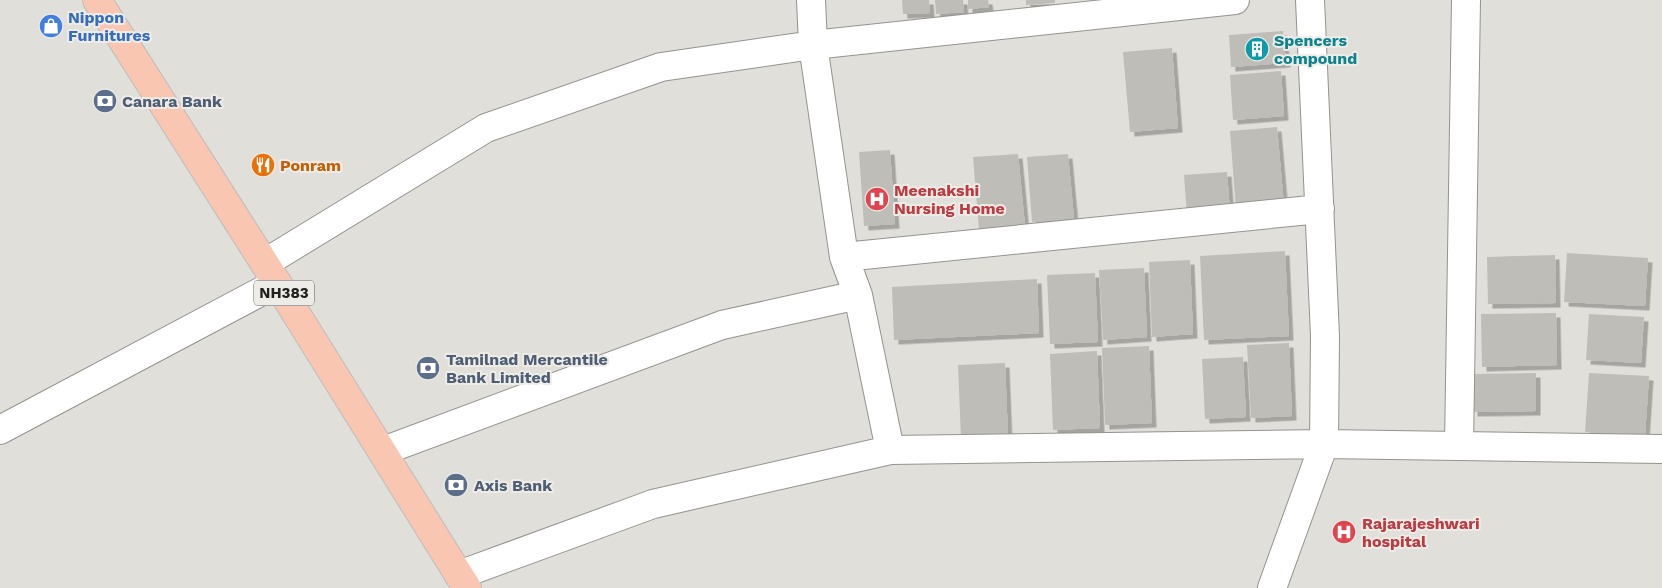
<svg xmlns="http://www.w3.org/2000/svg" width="1662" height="588" font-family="'Work Sans',sans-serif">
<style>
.building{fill:#bfbdb7;filter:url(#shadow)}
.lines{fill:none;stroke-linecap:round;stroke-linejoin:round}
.minor-casing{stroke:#95938e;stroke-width:30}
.highway-casing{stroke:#bdbcbc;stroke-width:30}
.minor{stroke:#fff;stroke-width:28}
.highway{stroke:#f9c6b2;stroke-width:28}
.labels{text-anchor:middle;stroke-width:4;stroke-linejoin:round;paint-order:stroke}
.shield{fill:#eeece7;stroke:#5f5e5b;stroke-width:1}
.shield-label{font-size:15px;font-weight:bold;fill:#22211f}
.shop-label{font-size:16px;font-weight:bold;fill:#366cbe;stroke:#eeece7;text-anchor:start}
.culture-label{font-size:16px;font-weight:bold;fill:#0d838f;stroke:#eeece7;text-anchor:start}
.service-label{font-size:16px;font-weight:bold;fill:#4e5e75;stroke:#eeece7;text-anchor:start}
.food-label{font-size:16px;font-weight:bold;fill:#c56008;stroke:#eeece7;text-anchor:start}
.health-label{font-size:16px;font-weight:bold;fill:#be3a42;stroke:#eeece7;text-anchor:start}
</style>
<defs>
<filter id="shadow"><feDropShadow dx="4.5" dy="4.5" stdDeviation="0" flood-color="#0004"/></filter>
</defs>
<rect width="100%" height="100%" fill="#e1dfda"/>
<!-- building -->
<path class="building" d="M 902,0 L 929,0 L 930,13 L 903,14 Z
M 935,0 L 963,0 L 964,12 L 936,14 Z
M 968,0 L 988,0 L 989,7 L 968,9 Z
M 1026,0 L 1055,0 L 1055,3 L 1026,5 Z
M 1283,31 L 1286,63 L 1231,67 L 1229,35 Z
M 1172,48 L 1178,128 L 1130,132 L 1123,52 Z
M 1281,71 L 1284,116 L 1233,120 L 1230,75 Z
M 1277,127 L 1284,206 L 1236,210 L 1230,131 Z
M 890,150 L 895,224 L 864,226 L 859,152 Z
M 1018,154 L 1025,226 L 979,230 L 973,157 Z
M 1068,154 L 1074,219 L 1032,222 L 1027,157 Z
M 1227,172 L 1230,212 L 1187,216 L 1184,175 Z
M 1285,251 L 1289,336 L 1204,340 L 1200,256 Z
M 1567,253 L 1648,258 L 1645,306 L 1564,302 Z
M 1555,255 L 1556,303 L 1488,304 L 1487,257 Z
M 1190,260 L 1193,334 L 1152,337 L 1149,262 Z
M 1144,268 L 1147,337 L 1103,340 L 1099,270 Z
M 1095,273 L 1098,342 L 1050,344 L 1047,275 Z
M 1037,279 L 1039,333 L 894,340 L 892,287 Z
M 1556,313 L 1557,365 L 1482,367 L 1481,314 Z
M 1589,314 L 1644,317 L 1641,363 L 1586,360 Z
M 1289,343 L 1292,416 L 1251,418 L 1247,345 Z
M 1149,346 L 1152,423 L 1105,425 L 1102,348 Z
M 1097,351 L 1100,428 L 1053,430 L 1050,354 Z
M 1243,357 L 1246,417 L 1205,419 L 1202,359 Z
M 1005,363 L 1008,437 L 961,439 L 958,365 Z
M 1536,373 L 1536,411 L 1473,412 L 1473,374 Z
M 1589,373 L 1649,376 L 1645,436 L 1585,432 Z"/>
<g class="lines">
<!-- minor casing -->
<g class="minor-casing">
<path id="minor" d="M 844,257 L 1320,209
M 265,263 L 486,128 L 661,67 L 813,45 L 811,0
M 0,430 L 277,283
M 1459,446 L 1662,449
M 890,450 L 858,295 L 844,257 L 813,45 L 1235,0
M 383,451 L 722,325 L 858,295
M 459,575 L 653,504 L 890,450 L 1324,444 L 1459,446 L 1466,0
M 1272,588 L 1324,444 L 1325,336 L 1310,0"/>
</g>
<!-- highway casing -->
<g class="highway-casing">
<path id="highway" d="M 97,0 L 277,283 L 467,588"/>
</g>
<!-- minor -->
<use href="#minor" class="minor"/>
<!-- highway -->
<use href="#highway" class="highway"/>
</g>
<!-- icons -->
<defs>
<g id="shop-disc" transform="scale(1.25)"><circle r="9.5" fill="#3f7fe0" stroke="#eeece7"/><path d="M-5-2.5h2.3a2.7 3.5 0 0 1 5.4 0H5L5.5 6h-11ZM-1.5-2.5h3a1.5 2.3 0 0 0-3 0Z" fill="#fff"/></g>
<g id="building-disc" transform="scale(1.25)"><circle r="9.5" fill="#0f9aa8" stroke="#eeece7"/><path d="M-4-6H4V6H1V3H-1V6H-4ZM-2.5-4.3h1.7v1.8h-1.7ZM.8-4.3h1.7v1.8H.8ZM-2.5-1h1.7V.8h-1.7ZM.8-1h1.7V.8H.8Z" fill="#fff"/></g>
<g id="bank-disc" transform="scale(1.25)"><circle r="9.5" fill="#5c6f8a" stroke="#eeece7"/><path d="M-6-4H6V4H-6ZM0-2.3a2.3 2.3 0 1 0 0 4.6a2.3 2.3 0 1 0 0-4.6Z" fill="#fff"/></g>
<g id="restaurant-disc" transform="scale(1.25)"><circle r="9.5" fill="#e8710a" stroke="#eeece7"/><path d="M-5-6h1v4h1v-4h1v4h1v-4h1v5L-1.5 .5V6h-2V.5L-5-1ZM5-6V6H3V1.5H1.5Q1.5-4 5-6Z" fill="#fff"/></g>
<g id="hospital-disc" transform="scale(1.25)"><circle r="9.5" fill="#e0444e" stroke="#eeece7"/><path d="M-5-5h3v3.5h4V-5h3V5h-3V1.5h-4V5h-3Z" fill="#fff"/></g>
</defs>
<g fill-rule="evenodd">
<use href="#shop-disc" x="51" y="26"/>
<use href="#building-disc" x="1257" y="49"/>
<use href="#bank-disc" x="105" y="101"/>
<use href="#restaurant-disc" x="263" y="165"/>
<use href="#hospital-disc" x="877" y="199"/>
<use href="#bank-disc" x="428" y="368"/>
<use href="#bank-disc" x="456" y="485"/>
<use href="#hospital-disc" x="1344" y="532"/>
</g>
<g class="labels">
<!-- shield labels -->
<rect class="shield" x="254" y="280.5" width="60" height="25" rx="4"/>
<g class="shield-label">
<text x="284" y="298">NH383</text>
</g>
<!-- shop labels -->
<g class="shop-label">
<text x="68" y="23">Nippon<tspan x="68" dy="18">Furnitures</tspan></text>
</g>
<!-- culture labels -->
<g class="culture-label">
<text x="1274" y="46">Spencers<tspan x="1274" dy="18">compound</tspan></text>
</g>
<!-- service labels -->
<g class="service-label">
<text x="122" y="107">Canara Bank</text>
<text x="446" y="365">Tamilnad Mercantile<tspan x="446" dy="18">Bank Limited</tspan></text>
<text x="474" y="491">Axis Bank</text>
</g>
<!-- food labels -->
<g class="food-label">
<text x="280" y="171">Ponram</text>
</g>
<!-- health labels -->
<g class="health-label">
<text x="894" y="196">Meenakshi<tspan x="894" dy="18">Nursing Home</tspan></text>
<text x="1362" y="529">Rajarajeshwari<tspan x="1362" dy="18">hospital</tspan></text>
</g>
</g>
</svg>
